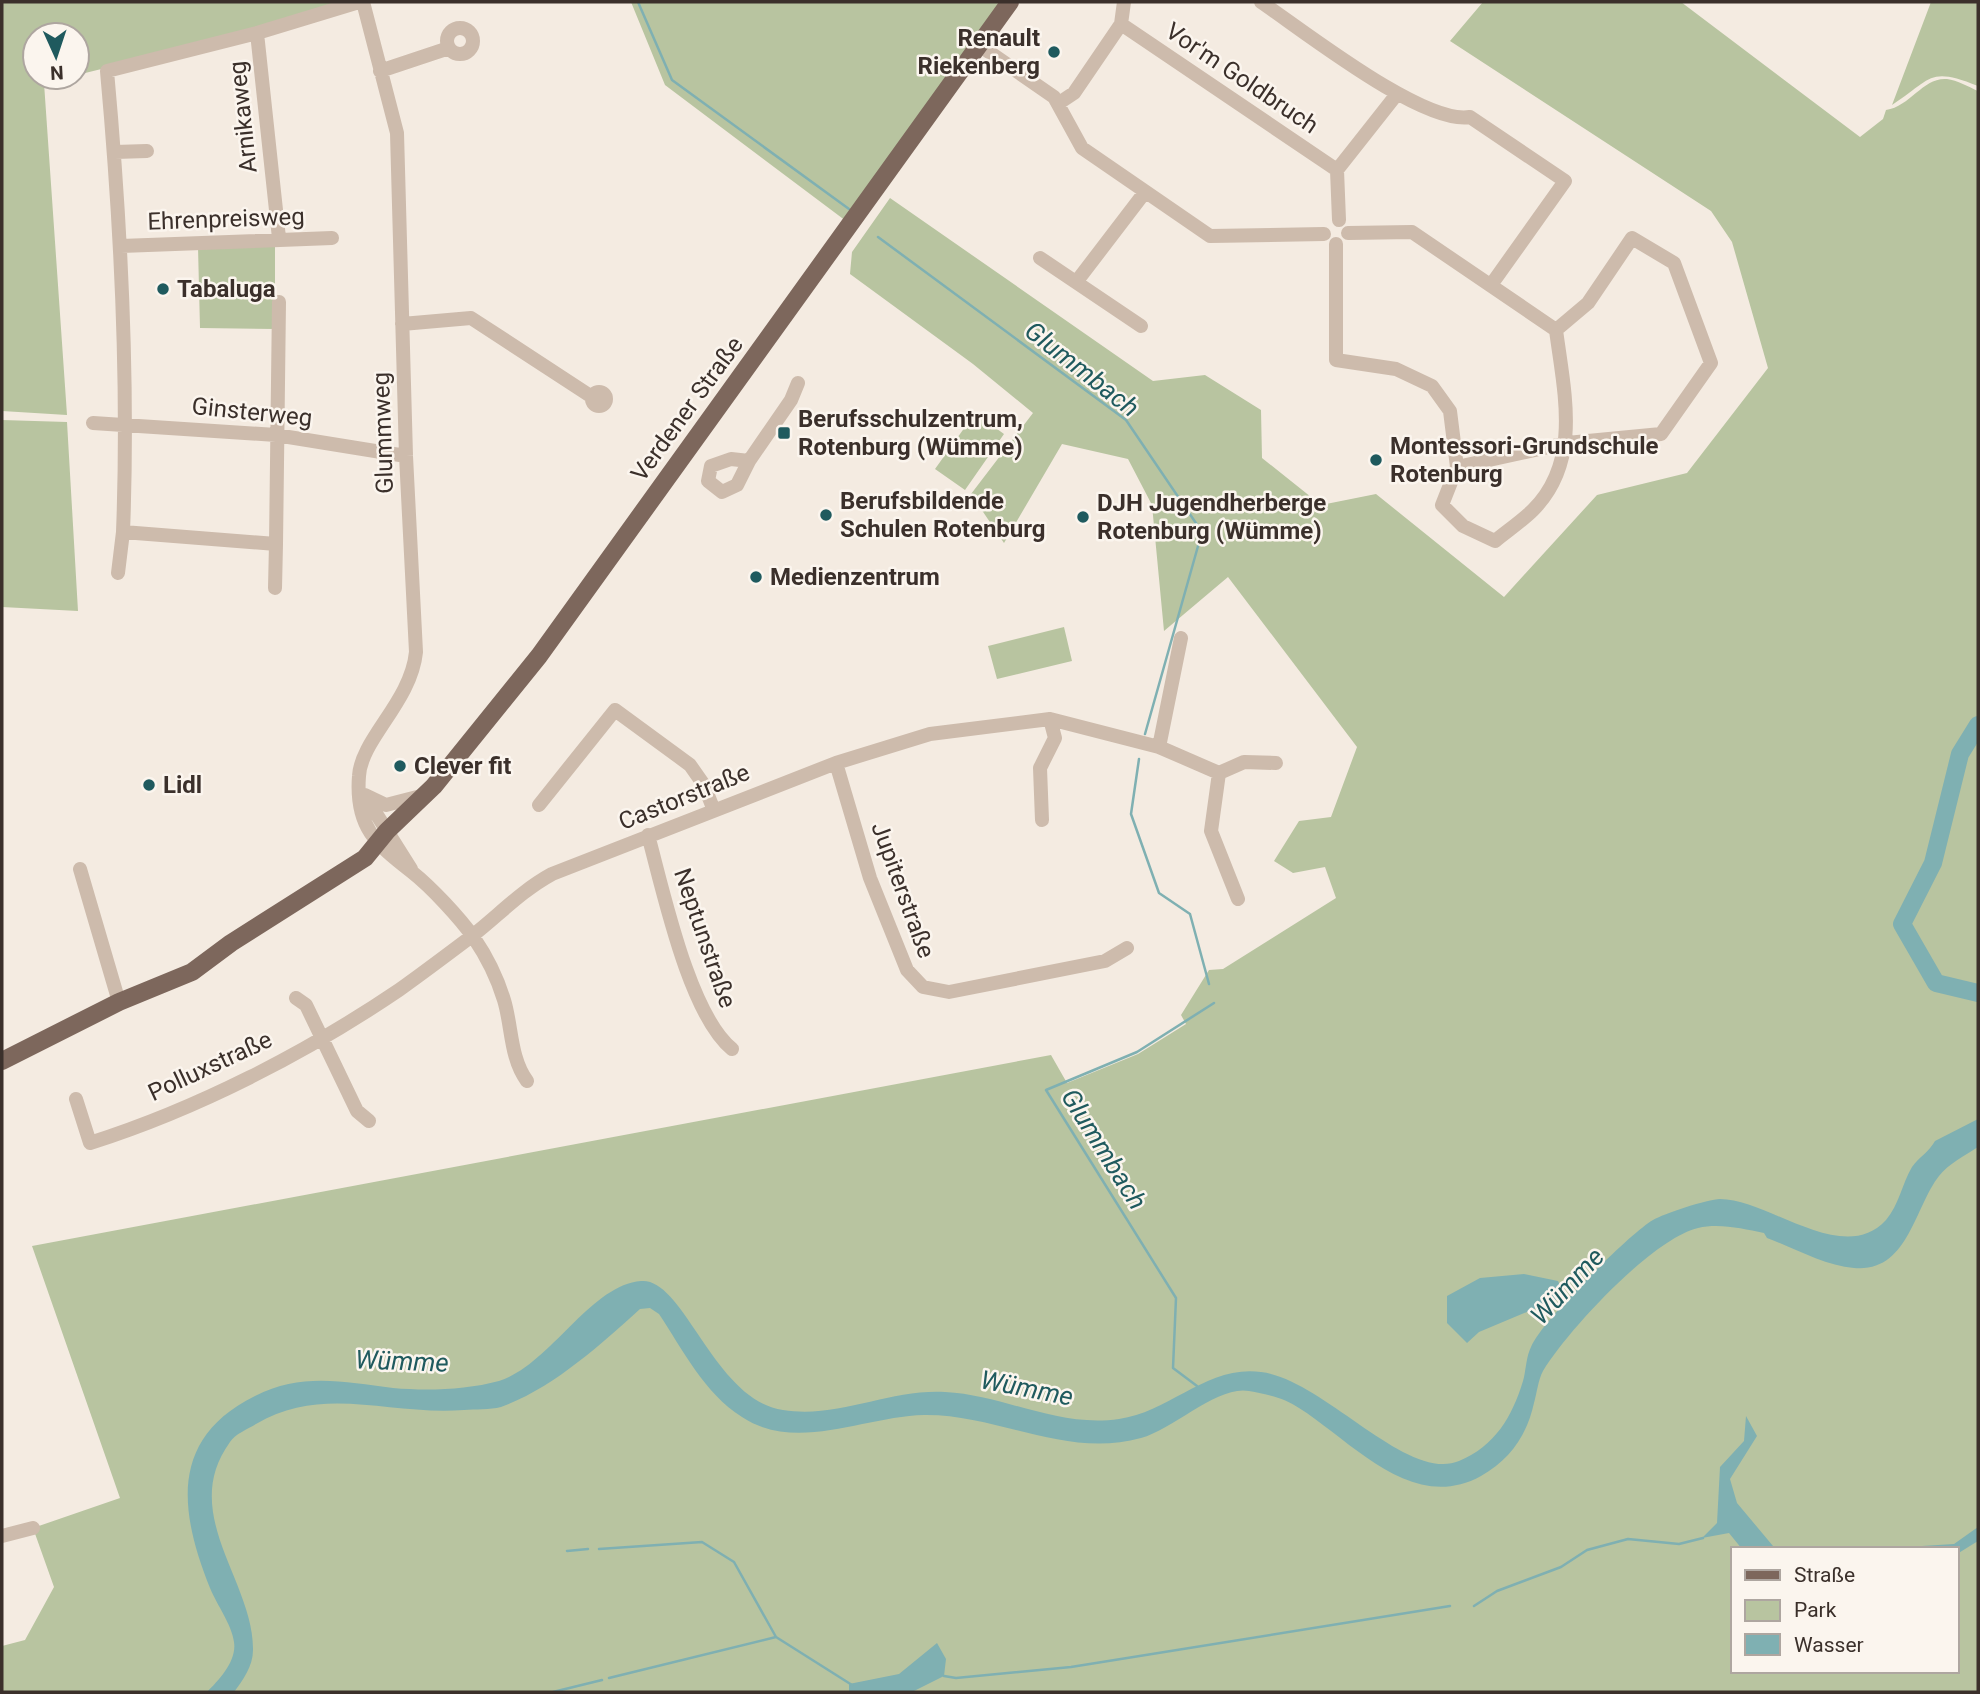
<svg xmlns="http://www.w3.org/2000/svg" width="1980" height="1694" font-family="Roboto,sans-serif">
<style>
.green{fill:#b8c4a0;fill-rule:evenodd}
.water{fill:#7fb0b2}
.lines{fill:none;stroke-linecap:round;stroke-linejoin:round}
.stream{stroke:#7fb0b2;stroke-width:2.5}
.river{stroke:#7fb0b2;stroke-width:18}
.minor{stroke:#cdbbac;stroke-width:14}
.major{stroke:#7d675c;stroke-width:18}
.poi-dot{fill:#1f5a5e;stroke:#fbf5ee;stroke-width:2.5}
.labels{text-anchor:middle;stroke-width:5;stroke-linejoin:round;paint-order:stroke}
.poi-label{font-size:24px;font-weight:bold;fill:#3b302b;stroke:#fbf5ee;text-anchor:start}
.street-label{font-size:24px;fill:#3b302b;stroke:#fbf5ee}
.water-label{font-size:26px;font-style:italic;fill:#1f5a5e;stroke:#fbf5ee}
</style>
<rect width="100%" height="100%" fill="#f4ebe1"/>
<!-- green -->
<path class="green" d="M 2,2 L 353,2 L 256,31 L 77,75 L 77,35 L 35,35 L 35,77 L 67,77 L 44,83 L 67,415 L 2,411 Z
M 631,2 L 1010,2 L 850,224 L 665,85 Z
M 1483,2 L 1681,2 L 1860,137 L 1883,119 L 1886,110 C 1911,106 1923,77 1947,79 C 1957,80 1969,87 1978,91 L 1978,1692 L 2,1692 L 2,1646 L 25,1640 L 54,1587 L 33,1528 L 120,1498 L 32,1246 L 1051,1055 L 1067,1083 L 1138,1054 L 1186,1024 L 1181,1015 L 1209,970 L 1223,969 L 1336,898 L 1325,867 L 1293,873 L 1274,861 L 1299,821 L 1331,817 L 1357,747 L 1228,577 L 1164,631 L 1152,505 L 1128,459 L 1062,444 L 1004,543 L 971,494 L 1033,413 L 973,364 L 850,274 L 852,252 L 890,198 L 1153,381 L 1205,375 L 1261,410 L 1262,458 L 1321,505 L 1376,494 L 1504,597 L 1597,495 L 1687,473 L 1768,368 L 1732,242 L 1711,211 L 1450,41 ZM 1733,1549 L 1957,1549 L 1957,1671 L 1733,1671 Z
M 1931,2 L 1978,2 L 1978,86 C 1928,66 1932,79 1892,105 Z
M 275,242 L 275,329 L 200,328 L 198,247 Z
M 975,413 L 1004,434 L 965,490 L 935,469 Z
M 2,420 L 67,422 L 78,611 L 2,607 Z
M 1064,627 L 1072,661 L 997,679 L 988,646 Z"/>
<!-- water -->
<path class="water" d="M 1978,1119 L 1978,1147 C 1966,1155 1948,1164 1939,1176 C 1914,1208 1908,1273 1854,1268 C 1825,1266 1794,1248 1767,1238 L 1764,1233 C 1743,1229 1720,1223 1698,1228 C 1652,1239 1568,1330 1543,1371 C 1538,1380 1537,1393 1534,1403 C 1527,1435 1510,1460 1481,1476 C 1412,1514 1353,1442 1299,1408 C 1285,1398 1266,1394 1249,1391 C 1218,1385 1174,1429 1141,1438 C 1066,1459 998,1414 924,1415 C 866,1416 796,1453 742,1417 C 704,1393 683,1350 659,1314 L 650,1308 L 640,1309 C 599,1346 553,1388 501,1407 C 490,1410 475,1409 464,1410 C 390,1416 324,1384 256,1424 C 248,1429 235,1434 230,1442 C 178,1514 254,1581 253,1650 C 253,1666 243,1680 234,1692 L 207,1692 C 219,1680 237,1661 234,1642 C 232,1625 217,1605 210,1588 C 180,1513 168,1439 255,1396 C 302,1372 344,1382 393,1388 C 426,1391 466,1390 499,1381 C 550,1365 590,1285 641,1281 C 684,1277 714,1400 783,1410 C 838,1419 889,1389 945,1392 C 1005,1395 1057,1428 1119,1419 C 1170,1412 1207,1365 1261,1372 C 1323,1379 1407,1483 1459,1461 C 1495,1446 1512,1417 1523,1381 C 1526,1371 1526,1357 1531,1347 C 1541,1322 1629,1234 1653,1220 C 1663,1214 1708,1199 1720,1199 C 1769,1199 1843,1267 1886,1220 C 1899,1205 1902,1184 1912,1167 C 1919,1157 1929,1152 1935,1141 Z
M 1524,1274 L 1558,1281 L 1565,1296 L 1479,1332 L 1467,1343 L 1447,1323 L 1447,1296 L 1480,1278 Z
M 1746,1416 L 1757,1436 L 1730,1479 L 1737,1503 L 1773,1546 L 1792,1549 L 1742,1549 L 1729,1533 L 1702,1538 L 1717,1523 L 1720,1467 L 1744,1441 Z
M 1978,1527 L 1978,1541 L 1957,1554 L 1957,1549 L 1874,1549 L 1954,1544 Z
M 937,1643 L 946,1659 L 944,1676 L 912,1692 L 849,1692 L 849,1684 L 899,1674 Z"/>
<g class="lines">
<!-- stream -->
<path class="stream" d="M 638,2 L 672,80 L 849,209
M 878,237 L 1126,420 L 1202,532 L 1145,734
M 1139,759 L 1131,814 L 1159,893 L 1190,914 L 1209,984
M 1197,1386 L 1173,1368 L 1176,1298 L 1046,1090 L 1137,1052 L 1214,1003
M 599,1549 L 702,1542 L 734,1562 L 776,1637
M 567,1551 L 588,1549
M 1474,1606 L 1497,1591 L 1561,1567 L 1587,1550 L 1628,1539 L 1679,1544 L 1703,1538
M 944,1676 L 956,1678 L 1071,1667 L 1450,1606
M 609,1678 L 776,1637 L 852,1685
M 553,1692 L 602,1680"/>
<!-- river -->
<path class="river" d="M 1978,725 L 1960,754 L 1933,863 L 1902,924 L 1936,983 L 1978,993"/>
<!-- minor -->
<path class="minor" d="M 363,2 L 397,133 L 406,456 L 416,652 C 411,702 361,739 359,776 C 355,827 376,844 412,872 C 431,887 460,918 474,938 C 487,957 497,977 504,1000 C 512,1026 510,1058 527,1081
M 1261,2 C 1304,31 1423,125 1470,117 L 1565,181 L 1491,285
M 1121,24 L 1337,170
M447 41a13 13 0 1 1 26 0a13 13 0 1 1-26 0Z
M 257,33 L 279,238
M 979,45 L 1054,97 L 1082,148 L 1210,236 L 1324,234
M 380,71 L 449,48
M 1059,103 L 1074,93 L 1121,24 L 1124,2
M 115,152 L 147,151
M 1339,220 L 1337,170 L 1397,94
M 1336,244 L 1336,360 L 1396,369 L 1432,386 L 1450,411 L 1457,467 L 1442,505 L 1463,526 L 1495,541 C 1507,531 1522,521 1533,510 C 1582,461 1564,392 1556,330 L 1412,232 L 1348,233
M 121,246 L 332,238
M 1040,258 L 1141,326
M 1077,281 L 1145,192
M 279,302 L 276,544 L 123,532 C 129,378 121,225 107,71 L 257,33 L 359,2
M 402,324 L 471,318 L 592,397
M592 399a7 7 0 1 1 14 0a7 7 0 1 1-14 0Z
M 93,423 L 276,435 L 406,456
M 749,461 L 731,459 L 711,466 L 708,481 L 722,492 L 737,485 L 749,461 L 791,400 L 798,383
M 1457,467 L 1567,443 L 1661,434 L 1711,363 L 1674,263 L 1632,238 L 1588,303 L 1556,330
M 118,573 L 123,532
M 275,588 L 276,544
M 1159,747 L 1181,638
M 836,763 L 870,878 L 907,970 L 923,987 L 949,992 L 1105,961 L 1127,948
M 1219,773 L 1244,762 L 1276,763
M 365,795 L 386,805 L 421,796
M 365,796 L 411,869
M 539,805 L 615,710 L 690,765 L 704,785 L 713,808
M 1042,820 L 1040,768 L 1055,738 L 1050,719
M 648,835 C 663,890 689,1014 732,1049
M 80,869 L 119,1002
M 296,998 L 306,1005 L 357,1111 L 369,1121
M 76,1099 L 90,1143 C 197,1109 306,1053 399,990 C 423,973 448,954 472,936 C 499,915 521,891 552,874 L 836,763 L 930,734 L 1050,719 L 1159,747 L 1219,773 L 1211,831 L 1238,899
M 2,1536 L 33,1528"/>
<!-- major -->
<path class="major" d="M 2,1061 L 119,1002 L 192,972 L 231,943 L 365,858 L 387,831 L 434,786 L 539,656 L 1010,2"/>
</g>
<!-- markers -->
<g class="poi-dot">
<circle cx="1054" cy="52" r="7"/>
<circle cx="163" cy="289" r="7"/>
<rect x="777" y="426" width="14" height="14" rx="3.5"/>
<circle cx="1376" cy="460" r="7"/>
<circle cx="826" cy="515" r="7"/>
<circle cx="1083" cy="517" r="7"/>
<circle cx="756" cy="577" r="7"/>
<circle cx="400" cy="766" r="7"/>
<circle cx="149" cy="785" r="7"/>
</g>
<g class="labels">
<!-- poi labels -->
<g class="poi-label">
<text x="1040" y="46" text-anchor="end">Renault<tspan x="1040" dy="28">Riekenberg</tspan></text>
<text x="177" y="297">Tabaluga</text>
<text x="798" y="427">Berufsschulzentrum,<tspan x="798" dy="28">Rotenburg (Wümme)</tspan></text>
<text x="1390" y="454">Montessori-Grundschule<tspan x="1390" dy="28">Rotenburg</tspan></text>
<text x="840" y="509">Berufsbildende<tspan x="840" dy="28">Schulen Rotenburg</tspan></text>
<text x="1097" y="511">DJH Jugendherberge<tspan x="1097" dy="28">Rotenburg (Wümme)</tspan></text>
<text x="770" y="585">Medienzentrum</text>
<text x="414" y="774">Clever fit</text>
<text x="163" y="793">Lidl</text>
</g>
<!-- street labels -->
<g class="street-label">
<text transform="translate(1242 78) rotate(34)" y="8">Vor'm Goldbruch</text>
<text transform="translate(243 117) rotate(-96)" y="8">Arnikaweg</text>
<text transform="translate(226 219) rotate(-2)" y="8">Ehrenpreisweg</text>
<text transform="translate(687 409) rotate(-54)" y="8">Verdener Straße</text>
<text transform="translate(252 412) rotate(6)" y="8">Ginsterweg</text>
<text transform="translate(383 433) rotate(-92)" y="8">Glummweg</text>
<text transform="translate(684 797) rotate(-22)" y="8">Castorstraße</text>
<text transform="translate(903 890) rotate(70)" y="8">Jupiterstraße</text>
<text transform="translate(705 938) rotate(71)" y="8">Neptunstraße</text>
<text transform="translate(210 1066) rotate(-25)" y="8">Polluxstraße</text>
</g>
<!-- water labels -->
<g class="water-label">
<text transform="translate(1082 369) rotate(38)" y="9">Glummbach</text>
<text transform="translate(1104 1149) rotate(58)" y="9">Glummbach</text>
<text transform="translate(1567 1286) rotate(-47)" y="9">Wümme</text>
<text transform="translate(402 1361) rotate(2)" y="9">Wümme</text>
<text transform="translate(1027 1388) rotate(11)" y="9">Wümme</text>
</g>
</g>
<!-- border -->
<rect width="1980" height="1694" fill="none" stroke="#3b302b" stroke-width="7"/>
<!-- legend -->
<rect x="1731" y="1547" width="228" height="126" fill="#fbf5ee" stroke="#aea6a0" stroke-width="2"/>
<rect x="1745" y="1570" width="35" height="10" fill="#7d675c" stroke="#aea6a0" stroke-width="2"/>
<text x="1794" y="1582" font-size="21" fill="#3b302b">Straße</text>
<rect x="1745" y="1600" width="35" height="21" fill="#b8c4a0" stroke="#aea6a0" stroke-width="2"/>
<text x="1794" y="1617" font-size="21" fill="#3b302b">Park</text>
<rect x="1745" y="1634" width="35" height="21" fill="#7fb0b2" stroke="#aea6a0" stroke-width="2"/>
<text x="1794" y="1652" font-size="21" fill="#3b302b">Wasser</text>
<!-- north arrow -->
<g transform="translate(56 56) rotate(177)"><circle r="33" fill="#fbf5ee" stroke="#aea6a0" stroke-width="2"/>
<path d="M0-5L12 26L0 18L-12 26Z" fill="#1f5a5e"/>
<text y="-10" font-size="19" font-weight="bold" text-anchor="middle" fill="#3b302b">N</text>
</g>
</svg>
